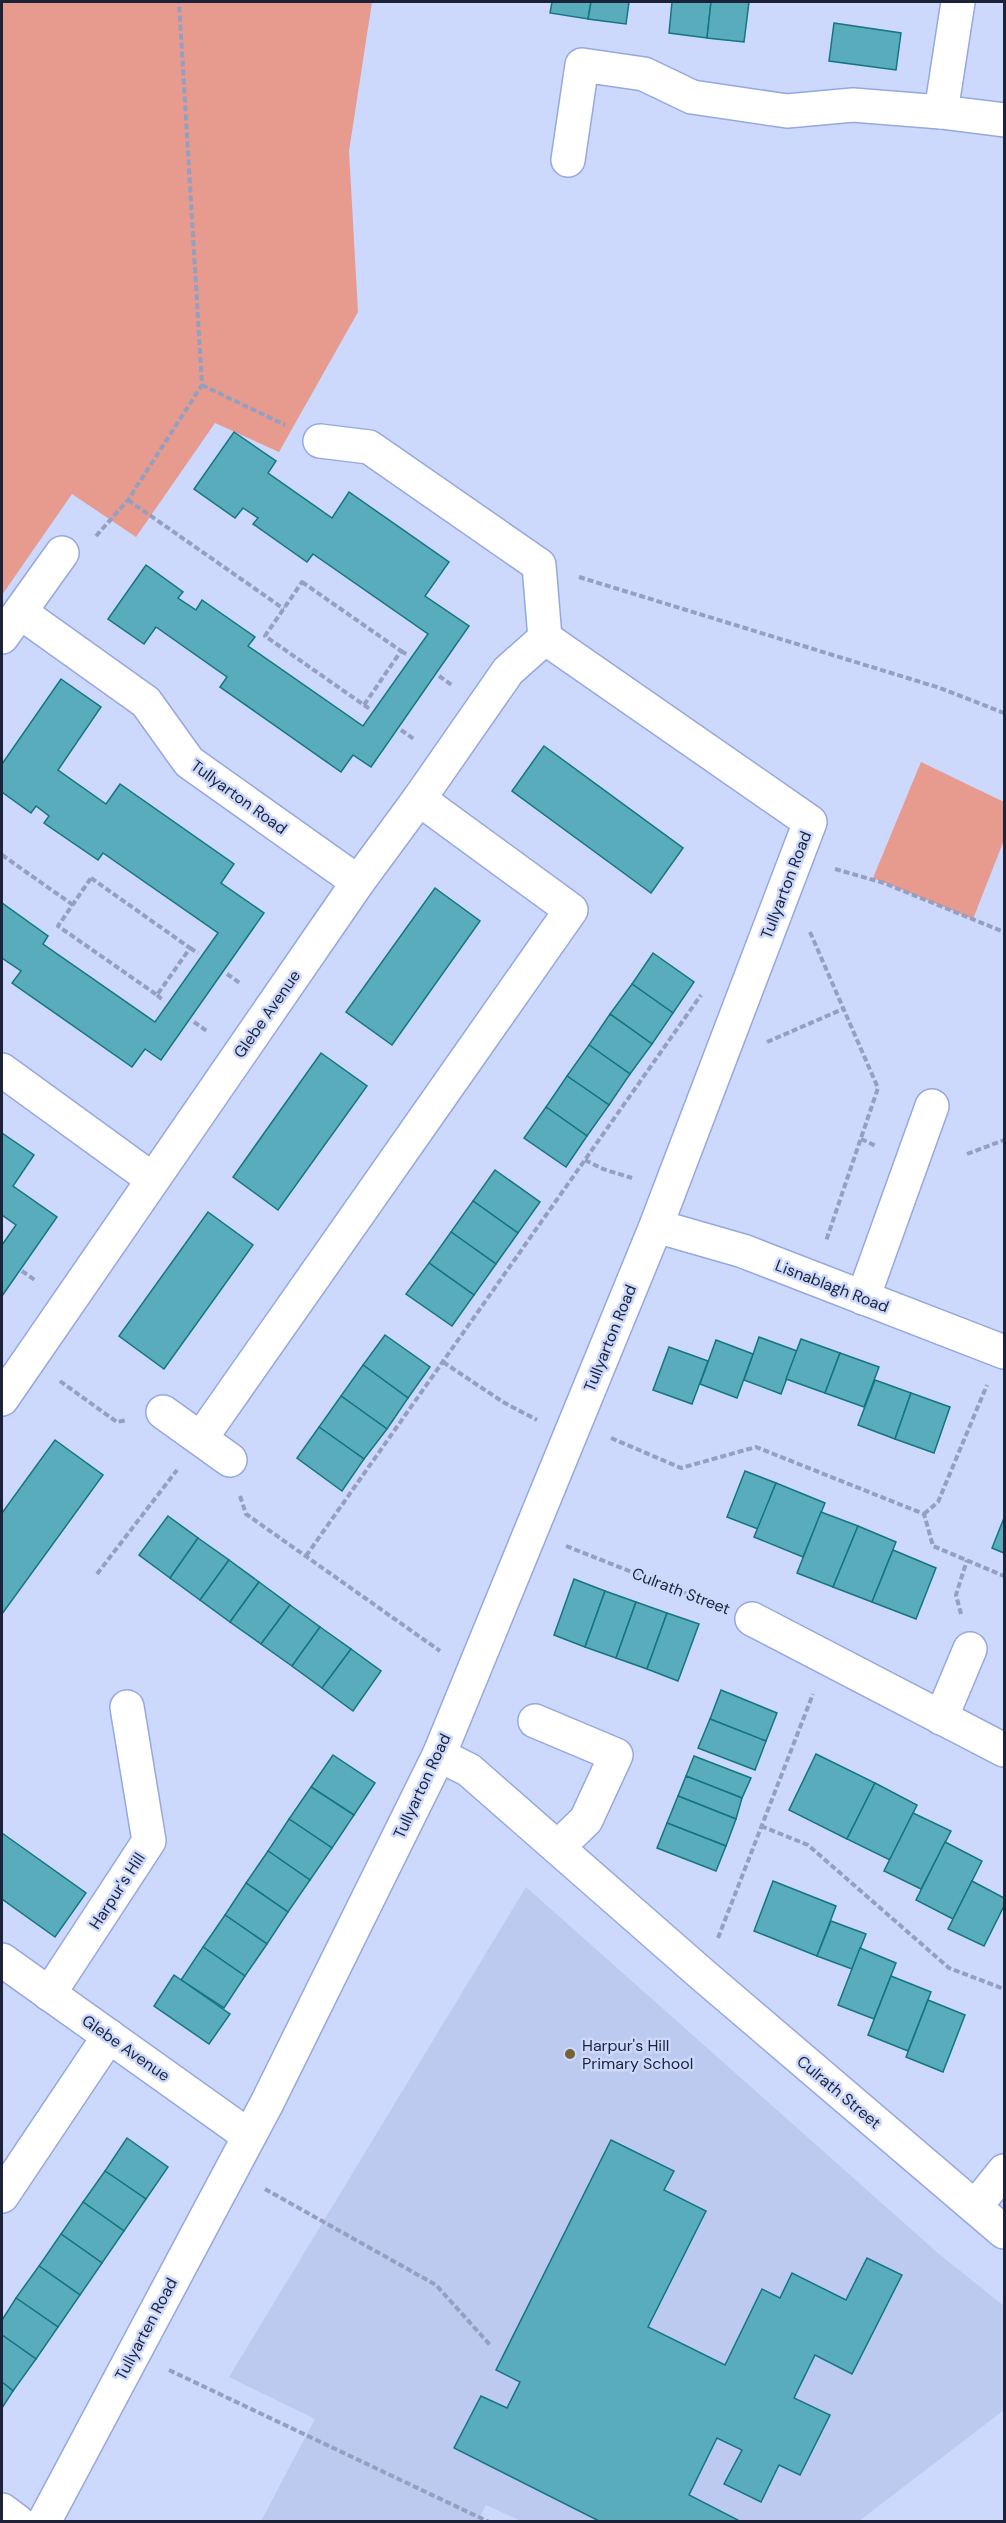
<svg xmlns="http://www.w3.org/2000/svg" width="1006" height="2523" viewBox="0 0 1006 2523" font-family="'DM Sans',sans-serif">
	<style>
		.built { fill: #bccaf0 }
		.green { fill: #e79a8e }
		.building { fill: #58acbb; stroke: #157583; stroke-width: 1.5 }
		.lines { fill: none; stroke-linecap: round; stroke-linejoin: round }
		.minor-casing { stroke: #95a8e0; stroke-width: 36 }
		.path { stroke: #959fbf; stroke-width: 4; stroke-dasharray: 6 3; stroke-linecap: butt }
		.minor { stroke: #fff; stroke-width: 33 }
		.poi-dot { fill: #766332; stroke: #ccd8fc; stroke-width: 2 }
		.labels { text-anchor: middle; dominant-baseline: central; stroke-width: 5; stroke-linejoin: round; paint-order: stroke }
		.street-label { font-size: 16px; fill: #1c2339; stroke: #ccd8fc }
		.poi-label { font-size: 16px; fill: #1c2339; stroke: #ccd8fc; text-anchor: start }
	</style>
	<rect width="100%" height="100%" fill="#ccd8fc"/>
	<path class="built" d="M526,1887L939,2254L1004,2306V2410L859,2521H521L486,2505L478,2521H261L315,2419L229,2377Z"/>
	<g class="green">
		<path d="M2,2H372L349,151L358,312L279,452L215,423L136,537L72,494L2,595Z"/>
		<path d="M921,762L1004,802V840L973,919L873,878Z"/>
	</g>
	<g class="building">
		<path d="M552,2H591L588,19L550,13Z"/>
		<path d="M591,2H629L626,24L588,19Z"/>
		<path d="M672,2H711L707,38L669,33Z"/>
		<path d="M711,2H749L744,42L707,38Z"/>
		<path d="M834,23L901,33L896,70L829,61Z"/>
		<path d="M234,432L276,461L268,473L332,518L349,492L449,562L425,596L469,626L371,767L353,755L341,772L220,687L227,677L156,627L144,644L108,619L146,565L183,592L178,598L196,610L202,600L255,637L248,646L363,726L428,634L313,554L307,562L253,524L258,518L243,508L235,518L194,489Z"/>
		<path d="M61,679L101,707L58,770L106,804L120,784L234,864L221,883L264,913L161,1060L145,1049L132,1067L12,983L21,971L2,958V903L48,936L43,944L155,1022L218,933L103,853L98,860L44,823L49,816L36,806L31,813L2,792V764Z"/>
		<path d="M544,746L683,848L651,893L512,791Z"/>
		<path d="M435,888L480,921L392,1045L346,1012Z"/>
		<path d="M653,953L694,982L673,1013L632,984Z"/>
		<path d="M632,984L673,1013L652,1044L610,1014Z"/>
		<path d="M610,1014L652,1044L630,1074L589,1045Z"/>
		<path d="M589,1045L630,1074L609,1105L567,1076Z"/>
		<path d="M321,1053L367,1086L278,1210L233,1177Z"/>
		<path d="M567,1076L609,1105L587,1136L546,1107Z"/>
		<path d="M546,1107L587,1136L566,1167L524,1138Z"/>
		<path d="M2,1133L34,1155L13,1186L57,1217L2,1296V1245L16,1225L2,1215Z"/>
		<path d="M495,1170L540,1202L518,1233L473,1201Z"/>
		<path d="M473,1201L518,1233L496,1264L451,1232Z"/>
		<path d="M208,1212L253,1245L164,1369L119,1336Z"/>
		<path d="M451,1232L496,1264L474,1295L429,1263Z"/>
		<path d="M429,1263L474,1295L452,1326L406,1294Z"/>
		<path d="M385,1335L430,1367L408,1398L363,1365Z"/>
		<path d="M759,1337L797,1351L781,1394L744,1380Z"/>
		<path d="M801,1339L840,1353L825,1393L786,1379Z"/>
		<path d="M716,1340L753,1354L737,1398L700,1384Z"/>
		<path d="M669,1347L708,1361L692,1404L653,1390Z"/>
		<path d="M840,1353L879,1367L864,1407L825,1393Z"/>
		<path d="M363,1365L408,1398L387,1429L341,1396Z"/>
		<path d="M875,1380L911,1393L895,1439L858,1425Z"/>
		<path d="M911,1393L950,1407L934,1453L895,1439Z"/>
		<path d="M341,1396L387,1429L364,1459L319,1427Z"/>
		<path d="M319,1427L364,1459L342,1491L297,1458Z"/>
		<path d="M55,1440L103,1475L2,1614V1513Z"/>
		<path d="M745,1471L776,1483L758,1529L727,1517Z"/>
		<path d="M776,1483L825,1503L803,1557L754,1537Z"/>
		<path d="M821,1512L858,1526L833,1587L797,1573Z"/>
		<path d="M168,1516L198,1538L170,1578L139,1555Z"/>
		<path d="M1004,1518V1553L992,1548Z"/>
		<path d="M858,1526L896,1542L872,1602L833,1587Z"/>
		<path d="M198,1538L229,1560L200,1600L170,1578Z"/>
		<path d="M893,1550L936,1568L916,1619L872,1602Z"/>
		<path d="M229,1560L259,1582L230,1622L200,1600Z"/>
		<path d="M574,1579L605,1591L585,1647L554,1635Z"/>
		<path d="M259,1582L290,1605L261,1644L230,1622Z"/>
		<path d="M605,1591L636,1602L616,1658L585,1647Z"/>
		<path d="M636,1602L667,1613L647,1669L616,1658Z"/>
		<path d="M290,1605L320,1627L292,1666L261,1644Z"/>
		<path d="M667,1613L699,1624L678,1681L647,1669Z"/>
		<path d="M320,1627L351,1649L322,1688L292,1666Z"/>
		<path d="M351,1649L381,1671L353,1711L322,1688Z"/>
		<path d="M721,1690L777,1713L766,1741L710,1719Z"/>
		<path d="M710,1719L766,1741L755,1770L698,1748Z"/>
		<path d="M816,1754L875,1783L847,1839L789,1810Z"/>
		<path d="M333,1755L375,1783L354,1815L311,1787Z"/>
		<path d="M694,1756L751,1778L742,1798L686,1776Z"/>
		<path d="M686,1776L742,1798L736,1819L678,1796Z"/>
		<path d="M875,1783L917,1805L890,1860L847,1839Z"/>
		<path d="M311,1787L354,1815L332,1848L289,1819Z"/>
		<path d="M678,1796L736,1819L726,1846L667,1823Z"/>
		<path d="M913,1813L951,1831L921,1889L884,1871Z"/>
		<path d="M289,1819L332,1848L310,1880L268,1851Z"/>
		<path d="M667,1823L726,1846L716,1871L657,1848Z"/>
		<path d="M2,1833L86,1893L55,1937L2,1899Z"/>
		<path d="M945,1842L982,1861L953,1919L916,1900Z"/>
		<path d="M268,1851L310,1880L288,1912L246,1883Z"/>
		<path d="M773,1881L836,1906L817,1956L754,1931Z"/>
		<path d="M972,1881L1004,1898V1906L984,1946L948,1929Z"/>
		<path d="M246,1883L288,1912L267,1944L225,1915Z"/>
		<path d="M225,1915L267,1944L245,1976L203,1947Z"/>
		<path d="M831,1921L866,1934L852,1969L817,1956Z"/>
		<path d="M203,1947L245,1976L224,2008L181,1980Z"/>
		<path d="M860,1948L896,1963L874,2019L838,2005Z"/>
		<path d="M174,1975L230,2014L209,2044L154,2006Z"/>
		<path d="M891,1976L931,1992L908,2051L868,2035Z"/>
		<path d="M928,2000L965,2015L943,2072L906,2057Z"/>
		<path d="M127,2138L168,2167L146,2199L105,2171Z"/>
		<path d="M611,2140L674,2171L664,2190L706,2211L648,2327L725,2365L762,2289L780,2298L792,2273L846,2300L867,2258L902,2275L852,2374L815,2355L794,2398L830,2415L800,2475L779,2465L761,2502L724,2484L742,2450L717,2438L689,2495L738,2520L737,2522H601L454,2448L481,2396L507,2408L520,2382L496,2370Z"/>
		<path d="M105,2171L146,2199L124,2231L83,2202Z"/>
		<path d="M83,2202L124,2231L102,2263L61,2234Z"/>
		<path d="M61,2234L102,2263L80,2295L39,2266Z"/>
		<path d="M39,2266L80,2295L58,2327L16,2298Z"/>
		<path d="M16,2298L58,2327L36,2359L2,2335V2320Z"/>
		<path d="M2,2335L36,2359L13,2391L2,2382Z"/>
		<path d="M2,2382L13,2391L2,2408Z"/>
	</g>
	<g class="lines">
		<defs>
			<g id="minor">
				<path d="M941,112L958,2"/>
				<path d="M568,160L582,65L644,74L692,97L787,111L853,105L941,112L1004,120"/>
				<path d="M320,441L369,447L539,565L545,638"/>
				<path d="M20,612L146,702L189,762L358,882"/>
				<path d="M2,637L62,553"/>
				<path d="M2,1070L152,1179"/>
				<path d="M656,1226L743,1251L1004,1352"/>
				<path d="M863,1298L932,1106"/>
				<path d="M2,1399L358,882L419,799L508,671L545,638"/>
				<path d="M163,1412L230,1460"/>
				<path d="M201,1438L571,910L419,799"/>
				<path d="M752,1619L1004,1750"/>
				<path d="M941,1718L970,1649"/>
				<path d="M535,1721L616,1755L586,1820L558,1847"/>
				<path d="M439,1755L469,1770L704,1976L1004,2232"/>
				<path d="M2,1960L249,2136"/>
				<path d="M49,1994L149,1841L127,1707"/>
				<path d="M2,2196L109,2036"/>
				<path d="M975,2207L1004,2171"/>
				<path d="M2,2510L18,2522"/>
				<path d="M44,2522L267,2103L439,1755L656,1226L810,822L545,638"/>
			</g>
		</defs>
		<use href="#minor" class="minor-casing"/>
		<g class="path">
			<path d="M202,385L285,425"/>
			<path d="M128,500L284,609"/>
			<path d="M96,536L128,500L202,385L179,2"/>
			<path d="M579,577L940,688L1004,713"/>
			<path d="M302,582L401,651L364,705L265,636Z"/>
			<path d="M401,651L408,655"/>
			<path d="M439,676L453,686"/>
			<path d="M364,705L370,709"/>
			<path d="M401,730L415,740"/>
			<path d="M2,855L73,905"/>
			<path d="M835,869L884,883L1004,932"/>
			<path d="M91,878L190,948L157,995L58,926Z"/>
			<path d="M810,932L878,1088L826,1241"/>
			<path d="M190,948L198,953"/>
			<path d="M227,974L241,984"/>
			<path d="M157,995L164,1001"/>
			<path d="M194,1022L208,1032"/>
			<path d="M767,1042L843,1009"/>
			<path d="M861,1139L876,1146"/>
			<path d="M967,1154L1004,1140"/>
			<path d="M585,1160L603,1169L632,1178"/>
			<path d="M22,1271L36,1281"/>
			<path d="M443,1362L503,1402L537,1420"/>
			<path d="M60,1381L117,1422L127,1420"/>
			<path d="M611,1438L681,1468L756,1447L924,1514L933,1546L1004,1576"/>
			<path d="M240,1496L246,1514L440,1651"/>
			<path d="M924,1514L938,1502L987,1385"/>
			<path d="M566,1546L718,1606"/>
			<path d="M306,1556L701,995"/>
			<path d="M97,1574L177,1470"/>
			<path d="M961,1614L956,1595L967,1560"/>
			<path d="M761,1826L808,1845L949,1968L1004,1989"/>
			<path d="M718,1938L813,1694"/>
			<path d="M265,2189L436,2285L491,2346"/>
			<path d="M169,2370L489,2522"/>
		</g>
		<use href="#minor" class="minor"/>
	</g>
	<circle class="poi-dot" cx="570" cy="2054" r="6"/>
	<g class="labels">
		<g class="street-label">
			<text transform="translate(239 797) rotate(36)">Tullyarton Road</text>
			<text transform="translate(786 885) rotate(-69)">Tullyarton Road</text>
			<text transform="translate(267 1014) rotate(-55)">Glebe Avenue</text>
			<text transform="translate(832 1286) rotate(21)">Lisnablagh Road</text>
			<text transform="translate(610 1338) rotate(-68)">Tullyarton Road</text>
			<text transform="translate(681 1591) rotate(21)">Culrath Street</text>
			<text transform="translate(422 1786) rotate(-65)">Tullyarton Road</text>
			<text transform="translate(117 1891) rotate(-57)">Harpur's Hill</text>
			<text transform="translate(126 2048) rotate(35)">Glebe Avenue</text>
			<text transform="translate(839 2092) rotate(40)">Culrath Street</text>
			<text transform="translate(146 2329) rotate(-62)">Tullyarten Road</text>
		</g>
		<g class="poi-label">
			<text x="582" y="2045">Harpur's Hill<tspan x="582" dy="18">Primary School</tspan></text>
		</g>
	</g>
	<rect width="1006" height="2523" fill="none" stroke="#1c2339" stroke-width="6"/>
</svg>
